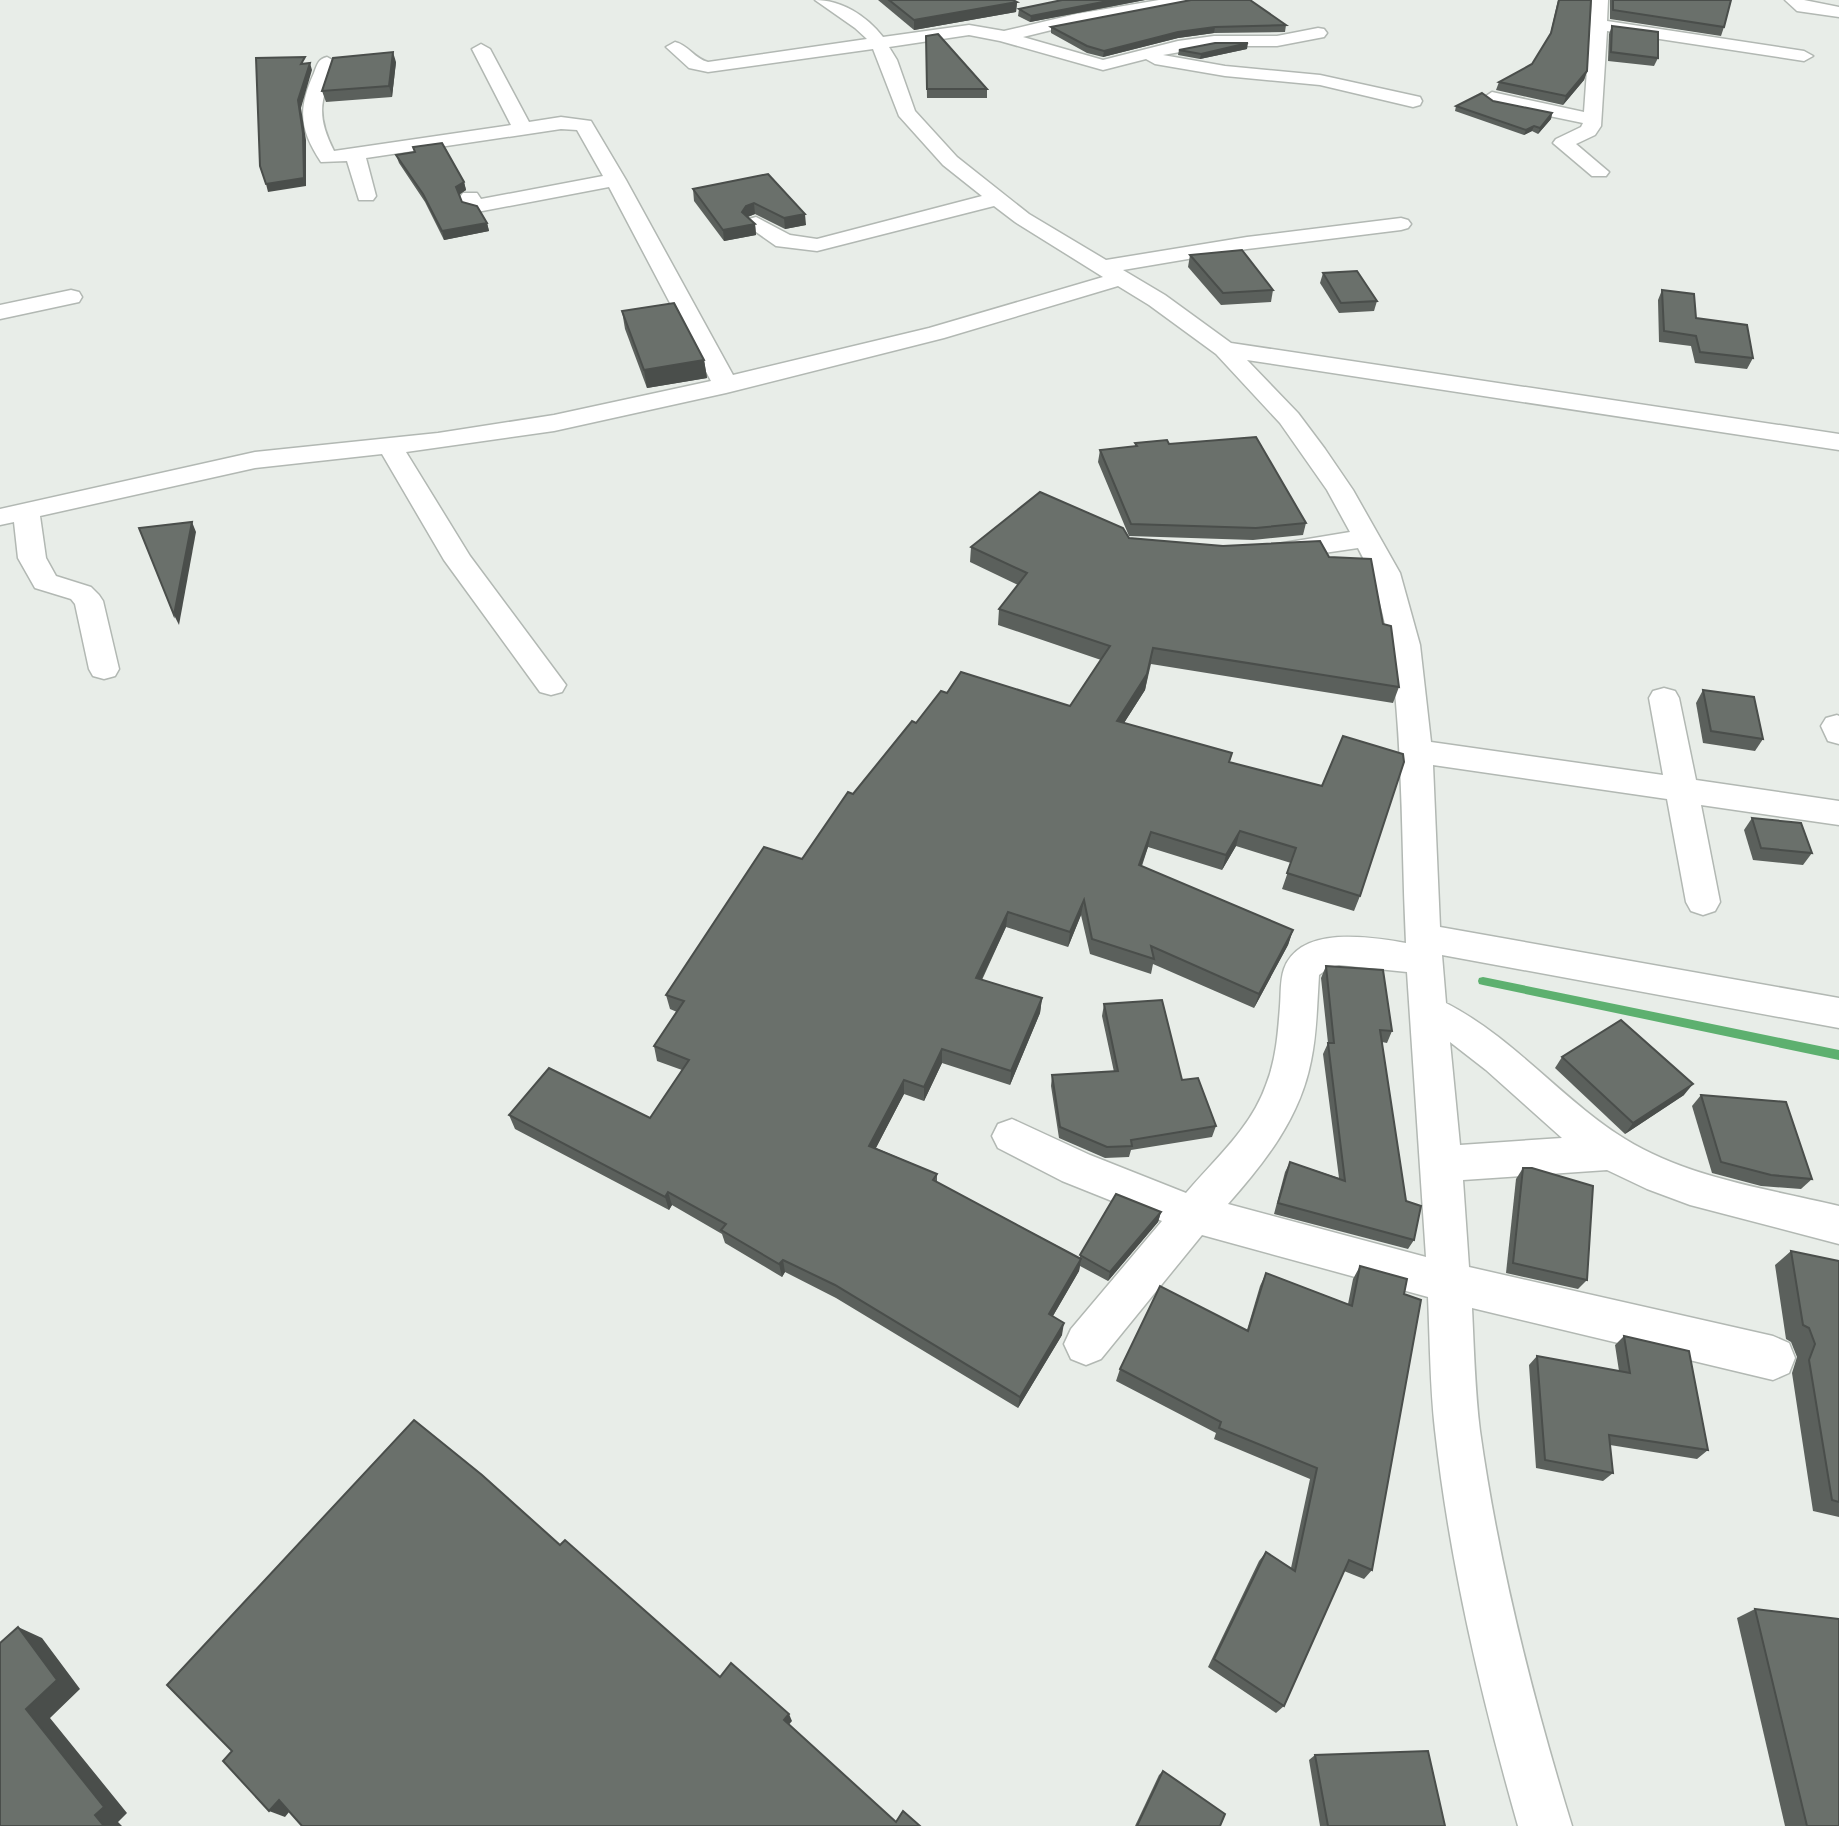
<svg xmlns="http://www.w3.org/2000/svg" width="1839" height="1826" viewBox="0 0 1839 1826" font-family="Helvetica,sans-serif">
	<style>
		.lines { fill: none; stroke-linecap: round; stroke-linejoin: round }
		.stream { fill: #5db06f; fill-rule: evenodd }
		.street-casing { stroke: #b2b8b3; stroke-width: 3 }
		.street { fill: #fff; fill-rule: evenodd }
		.wall { fill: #5b605c }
		.shaded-wall { fill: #4a4e4b }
		.building { fill: #6a706b; stroke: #4a4e4b; stroke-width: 2 }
	</style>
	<rect width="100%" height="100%" fill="#e8ede8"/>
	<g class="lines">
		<path class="stream" d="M1483,977L1839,1050V1060L1483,985L1479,984L1478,981L1479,978Z"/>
		<defs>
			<g id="street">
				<path d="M815,0C841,0 866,15 883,37L969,25L1004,31L1076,14L1159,0H1196L1188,5L1076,24L1023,37L1103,60L1178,41L1214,36H1277L1318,28L1324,29L1327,33L1324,37L1277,46H1214L1163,55L1225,66L1320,75L1420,97L1422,101L1420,105L1413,107L1320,85L1225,76L1155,64L1146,59L1103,70L1000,41L969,35L889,47L897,60L915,111L957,157L1029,214L1106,260L1247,237L1401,218L1408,220L1411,224L1408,228L1401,230L1247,249L1123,270L1165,295L1231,343L1839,434V450L1247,360L1298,413L1325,449L1353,490L1400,573L1420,645L1431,742L1663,775L1649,698L1653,691L1664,688L1675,691L1679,698L1696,780L1839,801V825L1701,805L1720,902L1715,911L1703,915L1691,911L1686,902L1667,799L1433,765L1440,927L1839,998V1028L1442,955L1446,1003C1514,1038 1561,1099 1625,1139C1688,1178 1768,1189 1839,1206V1244L1690,1205L1647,1189L1607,1170L1463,1180L1469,1267L1773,1336L1789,1343L1795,1358L1789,1373L1773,1380L1472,1308C1474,1349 1475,1391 1480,1431C1499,1566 1532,1696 1572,1826H1518C1481,1696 1450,1565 1435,1430C1430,1386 1430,1341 1428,1297L1202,1235L1101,1359L1086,1365L1071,1359L1064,1344L1071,1329L1162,1221L1062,1181L998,1148L992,1136L998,1124L1012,1119L1090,1155L1186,1193C1215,1159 1251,1128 1266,1085C1276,1060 1278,1033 1280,1006C1281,995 1280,980 1284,969C1300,925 1370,937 1406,943C1402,863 1403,783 1396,703C1391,649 1384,596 1358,548L1276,560L1266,558L1262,552L1266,546L1350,532L1327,490L1280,423L1216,354L1149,305L1118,286L944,338L726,393L554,431L406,452L470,556L566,685L562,692L551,695L540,692L444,560L382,454L255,468L40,516L46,558L56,576L91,587L99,595L103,601L119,669L115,676L104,679L93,676L89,669L75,604L71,599L35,588L18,558L14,522L0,525V509L255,452L438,433L554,415L711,381L609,187L477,212L466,209L460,197L463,193H477L481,199L603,176L577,130L561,129L366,158L376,196L373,200H359L347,161L321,162C299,129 298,108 314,73C317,65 318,59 327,57L336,62C321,100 315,113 334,151L511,125L472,49L481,44L490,49L529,122L561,117L591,121L626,180L733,375L929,328L1103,277L1015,222L994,206L817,251L776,246L749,227L746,223L749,219L756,217L790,235L817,239L982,196L943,165L899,116L873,49L708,72L689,68L666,47L675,42C688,45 695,59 708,62L867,39L855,28ZM1339,965L1407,972L1426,1257L1228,1204C1265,1162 1300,1118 1311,1061C1317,1033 1317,1004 1319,975L1330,967ZM1450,1042L1486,1070L1562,1138L1460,1145Z"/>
				<path d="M1592,0H1608L1607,21L1804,51L1813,56L1804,61L1607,31L1601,126L1595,135L1576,144L1609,172L1606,176H1592L1553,143L1556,139L1581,127L1583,123L1492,104L1483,98L1492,92L1584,112Z"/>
				<path d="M1785,0H1804L1839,7V17L1797,11Z"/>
				<path d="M71,290L79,292L82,297L79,302L0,319V305Z"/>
				<path d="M1837,715L1839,716V744L1828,741L1821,726L1826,718Z"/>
			</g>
		</defs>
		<use href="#street" class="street-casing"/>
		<use href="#street" class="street"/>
	</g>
	<g class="wall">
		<path d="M878,0H1013L1017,2L1016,12L914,30Z"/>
		<path d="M1062,0H1145L1030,22L1018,16L1019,9Z"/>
		<path d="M1558,0H1591L1587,71L1584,80L1563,105L1496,90L1499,82L1532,64L1550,35Z"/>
		<path d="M1610,0H1731L1724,27L1721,36L1610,19Z"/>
		<path d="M1189,1L1286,25L1285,32L1214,33L1178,38L1103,57L1087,53L1051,33V27Z"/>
		<path d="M1612,26L1658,58L1654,66L1608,61L1609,34Z"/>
		<path d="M926,36L987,89V98H927Z"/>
		<path d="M1247,49L1200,59L1178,55L1179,50Z"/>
		<path d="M396,62L392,97L326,102L322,91Z"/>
		<path d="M1456,106L1552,113L1551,119L1538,134L1532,131L1524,135L1455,111Z"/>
		<path d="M396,155L464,182L466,190L459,195L462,202L487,223L489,231L444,240L425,202L399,163Z"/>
		<path d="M768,174L806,225L785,229L755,214L748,217L755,224L756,235L724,241L694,201L693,189Z"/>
		<path d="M1190,255L1273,290L1271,302L1221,305L1188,267Z"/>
		<path d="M1323,273L1377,301L1374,311L1339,313L1320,283Z"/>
		<path d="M1662,290L1696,318L1753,358L1747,369L1695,363L1691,346L1659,342L1658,300Z"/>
		<path d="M622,311L704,360L707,378L647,388L625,329Z"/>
		<path d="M1135,443L1169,444L1306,523L1303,535L1253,540L1129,536L1098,462L1100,450L1135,447Z"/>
		<path d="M1129,538L1329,557L1383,624L1399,687L1393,703L1151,664L1145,690L1124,723L1229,762L1360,896L1354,911L1282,889L1291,863L1236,846L1222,870L1148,847L1142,866L1293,930L1288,945L1254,1008L1153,964L1151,974L1090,954L1081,915L1068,947L1006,927L982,980L1042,998L1040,1013L1010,1085L942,1063L924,1101L904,1094L876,1148L937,1174V1182L1080,1258V1255L1161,1212L1158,1222L1108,1281L1080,1266L1079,1271L1053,1316L1062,1335L1018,1408L836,1298L785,1272L782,1277L725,1243L722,1234L672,1205L669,1210L515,1129L509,1115L650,1118L682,1070L657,1061L654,1046L677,1012L670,1009L666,995L802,859L853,794L916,723L947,693L1070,706L1101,660L998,625L999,609L1018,585L970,562L971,547Z"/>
		<path d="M1703,690L1763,739L1755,751L1703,743L1696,703Z"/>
		<path d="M1752,818L1812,853L1803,865L1753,860L1744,830Z"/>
		<path d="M1326,966L1392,1031L1387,1043L1382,1042L1406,1201L1414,1240L1408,1249L1274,1214L1285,1172L1290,1162L1339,1178L1323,1054L1328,1043L1321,978Z"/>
		<path d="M1104,1004L1182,1080L1216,1126L1212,1137L1131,1150L1129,1157L1105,1158L1059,1138L1051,1086L1052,1075L1114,1072L1102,1016Z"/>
		<path d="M1562,1057L1684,1095L1625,1134L1555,1068Z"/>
		<path d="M1701,1095L1812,1179L1801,1189L1761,1186L1712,1173L1692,1106Z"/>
		<path d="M1523,1168L1587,1280L1578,1289L1506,1273L1516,1179Z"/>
		<path d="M1791,1251L1839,1261V1517L1813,1511L1792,1373L1797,1357L1791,1342L1786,1339L1775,1265Z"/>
		<path d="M1360,1266L1404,1294L1372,1570L1364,1579L1344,1571L1284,1706L1276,1713L1208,1667L1259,1561L1266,1552L1291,1568L1310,1479L1214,1439L1216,1433L1116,1381L1120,1369L1247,1330L1260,1286L1266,1273L1348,1304L1353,1279Z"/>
		<path d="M1624,1336L1708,1450L1697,1459L1610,1445L1613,1473L1603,1481L1536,1468L1529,1365L1537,1356L1619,1371L1615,1345Z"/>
		<path d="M1755,1609L1839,1826H1785L1737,1618Z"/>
		<path d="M1315,1755L1445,1826H1320L1309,1760Z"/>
		<path d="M1163,1771L1220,1826H1135L1159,1775Z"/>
	</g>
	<g class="shaded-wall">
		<path d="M1113,0H1145L1030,22L1031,16Z"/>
		<path d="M1017,2L1016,12L914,30V20Z"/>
		<path d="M1215,27L1214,33L1178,38L1103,57L1104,51L1178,32Z"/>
		<path d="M1248,43L1247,49L1200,59L1201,54Z"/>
		<path d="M393,52L396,62L392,97L389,86Z"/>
		<path d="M310,63L312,70L301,108L306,140V186L268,192L266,184L298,100Z"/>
		<path d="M1587,71L1584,80L1563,105L1566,96Z"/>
		<path d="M1552,113L1551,119L1538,134L1540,128Z"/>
		<path d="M1534,126L1532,131L1524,135L1526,130Z"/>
		<path d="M464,182L466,190L458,195L456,187Z"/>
		<path d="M754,203L755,214L747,217L742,212L746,206Z"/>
		<path d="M805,214L806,225L785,229L784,218Z"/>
		<path d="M487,223L489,231L444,240L442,231Z"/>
		<path d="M755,224L756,235L724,241L723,230Z"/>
		<path d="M704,360L707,378L647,388L644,370Z"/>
		<path d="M192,522L196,532L179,625L174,615Z"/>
		<path d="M1153,648L1145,690L1115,737L1117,721Z"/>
		<path d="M1240,831L1236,846L1222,870L1226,855Z"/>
		<path d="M1151,832L1148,847L1136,880L1139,865Z"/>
		<path d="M1084,900L1081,915L1068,947L1070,932Z"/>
		<path d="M1008,912L1006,927L975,993L976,978Z"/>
		<path d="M1293,930L1288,945L1254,1008L1259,994Z"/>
		<path d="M1042,998L1040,1013L1010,1085L1011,1071Z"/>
		<path d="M942,1049V1063L924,1101V1087Z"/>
		<path d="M904,1080V1094L870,1159L869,1146Z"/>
		<path d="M1693,1084L1684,1095L1625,1134L1633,1123Z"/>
		<path d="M668,1192L672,1205L669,1210L665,1197Z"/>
		<path d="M1161,1212L1158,1222L1108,1281L1110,1272Z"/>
		<path d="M1081,1259L1079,1271L1047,1326L1049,1314Z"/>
		<path d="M783,1260L785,1272L782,1277L779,1264Z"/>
		<path d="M1064,1323L1062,1335L1018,1408L1020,1397Z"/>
		<path d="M18,1627L42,1638L80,1689L50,1718L127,1813L118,1822L122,1826H104L95,1815L26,1709Z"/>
		<path d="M789,1714L792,1721L787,1727L784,1720Z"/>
		<path d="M279,1800L294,1806L285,1817L269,1811Z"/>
	</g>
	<g class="building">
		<path d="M889,0H1013L1017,2L914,20Z"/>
		<path d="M1062,0H1113L1031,16L1019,9Z"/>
		<path d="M1191,0H1250L1286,25L1215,27L1178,32L1104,51L1087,46L1051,27Z"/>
		<path d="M1559,0H1591L1587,71L1566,96L1499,82L1532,64L1551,33Z"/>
		<path d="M1613,0H1731L1724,27L1613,10Z"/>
		<path d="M1612,26L1658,32V58L1611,52Z"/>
		<path d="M938,34L987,89H927L926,36Z"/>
		<path d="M1215,43H1248L1201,54L1179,50Z"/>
		<path d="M393,52L389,86L322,91L333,58Z"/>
		<path d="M305,57L301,64L310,63L298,100L303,133L304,178L266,184L260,166L256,58Z"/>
		<path d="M1482,93L1493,101L1552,113L1540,128L1534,126L1526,130L1456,106Z"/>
		<path d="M442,143L464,182L456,187L462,202L477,206L487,223L442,231L423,194L396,155L415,152L413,147Z"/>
		<path d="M768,174L805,214L784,218L754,203L746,206L742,212L755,224L723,230L693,189Z"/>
		<path d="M1242,250L1273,290L1223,293L1190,255Z"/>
		<path d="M1357,271L1377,301L1341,303L1323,273Z"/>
		<path d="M1662,290L1694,294L1696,318L1747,325L1753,358L1700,352L1696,336L1664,331Z"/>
		<path d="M674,303L704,360L644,370L622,311Z"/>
		<path d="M1256,437L1306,523L1256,528L1131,524L1100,450L1137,446L1135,443L1167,440L1169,444Z"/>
		<path d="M1040,492L1123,528L1129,538L1223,546L1320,541L1329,557L1371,559L1383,624L1391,626L1399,687L1153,648L1147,674L1117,721L1232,753L1229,762L1322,786L1343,736L1403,754L1404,762L1360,896L1287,873L1296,848L1240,831L1226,855L1151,832L1139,865L1293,930L1259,994L1151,946L1154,959L1092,939L1084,900L1070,932L1008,912L976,978L1042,998L1011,1071L942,1049L924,1087L904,1080L869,1146L937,1174L933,1180L1081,1259L1049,1314L1064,1323L1020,1397L835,1285L783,1260L779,1264L721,1230L726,1224L668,1192L665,1197L509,1115L549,1068L650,1118L689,1060L654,1046L684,1001L666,995L764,847L802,859L848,792L853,794L912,721L916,723L941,691L947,693L961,672L1070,706L1110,646L999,609L1027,573L971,547Z"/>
		<path d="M192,522L174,615L139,528Z"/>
		<path d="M1703,690L1754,697L1763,739L1711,731Z"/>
		<path d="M1752,818L1801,823L1812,853L1761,848Z"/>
		<path d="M1326,966L1383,970L1392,1031L1380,1030L1406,1201L1421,1206L1414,1240L1278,1203L1290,1162L1345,1181L1328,1043H1334Z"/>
		<path d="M1162,1000L1182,1080L1198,1078L1216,1126L1131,1140L1132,1146L1107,1147L1060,1127L1052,1075L1118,1071L1104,1004Z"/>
		<path d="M1621,1020L1693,1084L1633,1123L1562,1057Z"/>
		<path d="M1701,1095L1786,1102L1812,1179L1771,1175L1721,1162Z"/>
		<path d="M1523,1168H1532L1593,1186L1587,1280L1513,1263Z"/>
		<path d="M1116,1194L1161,1212L1110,1272L1080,1255Z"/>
		<path d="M1791,1251L1839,1261V1502L1832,1500L1809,1360L1815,1344L1809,1328L1803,1325Z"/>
		<path d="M1360,1266L1407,1279L1404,1294L1421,1300L1372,1570L1349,1560L1284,1706L1214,1659L1266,1552L1295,1571L1317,1468L1219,1428L1221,1422L1120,1369L1160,1286L1248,1331L1266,1273L1352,1306Z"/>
		<path d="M1624,1336L1689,1351L1708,1450L1609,1435L1613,1473L1545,1460L1537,1356L1630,1373Z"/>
		<path d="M414,1420L482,1475L560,1545L565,1540L720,1677L731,1663L789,1714L784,1720L896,1822L903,1811L920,1826H302L279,1800L269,1811L223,1761L232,1751L167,1685Z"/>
		<path d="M1755,1609L1839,1619V1826H1807Z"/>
		<path d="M18,1627L57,1680L26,1709L104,1807L95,1815L104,1826H0V1643Z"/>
		<path d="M1428,1751L1445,1826H1328L1315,1755Z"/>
		<path d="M1163,1771L1225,1814L1220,1826H1137Z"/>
	</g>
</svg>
